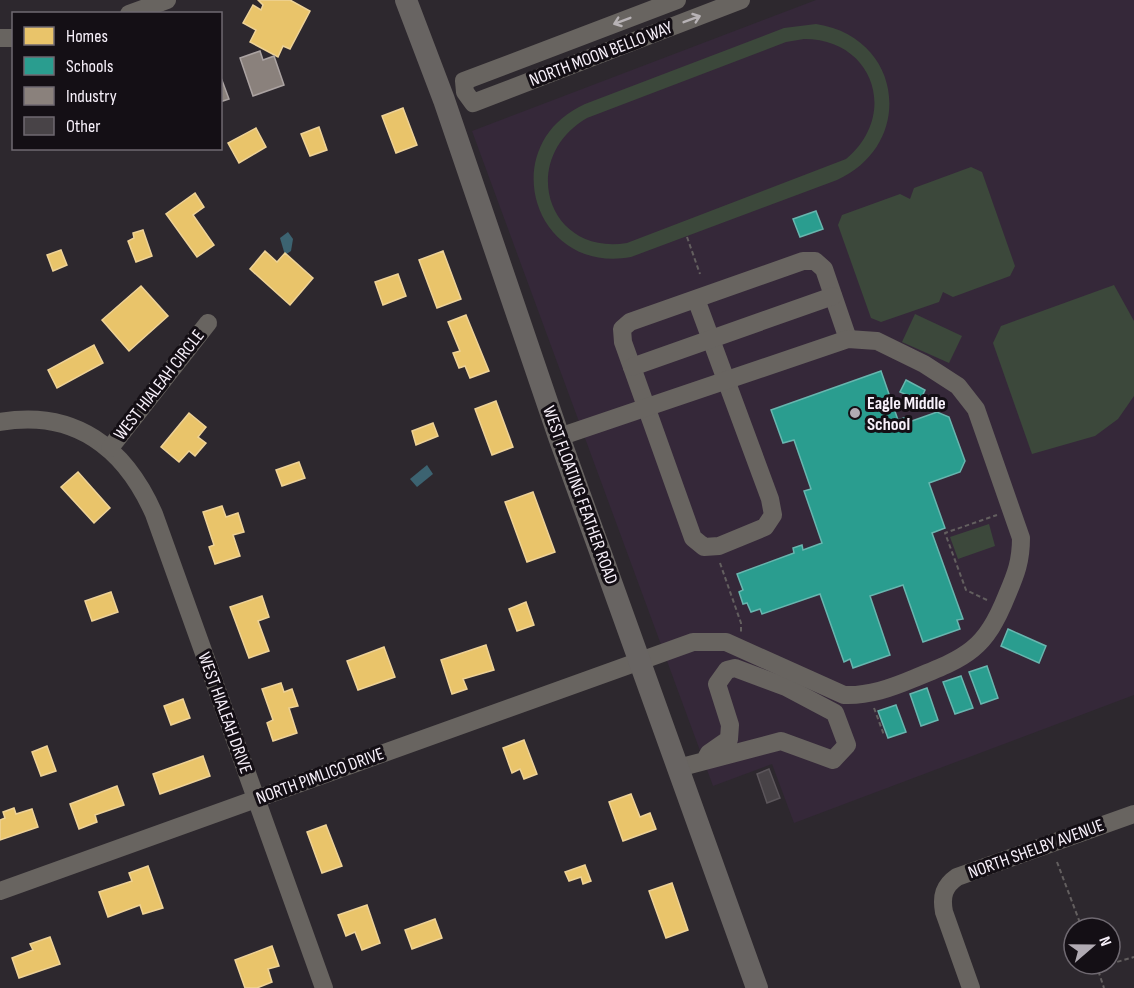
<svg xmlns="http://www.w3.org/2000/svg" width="1134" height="988" viewBox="0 0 1134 988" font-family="'Sofia Sans Condensed',sans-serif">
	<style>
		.built { fill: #352839 }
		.green { fill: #3c483b; fill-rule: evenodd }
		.water { fill: #3c6371 }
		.homes { fill: #e9c46a; stroke: #eed296; stroke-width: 1.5 }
		.schools { fill: #2a9d8f; stroke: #68b6af; stroke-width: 1.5 }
		.industry { fill: #8a817c; stroke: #aba3a2; stroke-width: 1.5 }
		.building { fill: #484347; stroke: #5c565b; stroke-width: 1.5 }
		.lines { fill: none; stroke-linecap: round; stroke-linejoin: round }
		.path { stroke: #635f5f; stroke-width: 2; stroke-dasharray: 4.5 3; stroke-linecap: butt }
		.minor { stroke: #686460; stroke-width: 18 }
		.major { stroke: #686462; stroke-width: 22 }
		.oneway { stroke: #b7b2b5 }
		.poi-dot { fill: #b1abb3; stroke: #140f15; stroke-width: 2 }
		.labels { text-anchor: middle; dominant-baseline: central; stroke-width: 6; stroke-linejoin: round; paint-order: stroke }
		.street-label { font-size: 18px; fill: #f8f1fb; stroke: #140f15 }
		.poi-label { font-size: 18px; font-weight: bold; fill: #f8f1fb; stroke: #140f15; text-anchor: start }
	</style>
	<rect width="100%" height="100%" fill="#2d282e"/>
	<path class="built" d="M816,0H1134V695L794,823L772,764L713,786L472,131Z"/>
	<g class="green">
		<path d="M816,24C903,37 916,144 837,180L631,257C533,275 494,145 585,104L784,28ZM804,39C874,39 899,115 846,159L627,243C546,256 518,158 587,118L786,42Z"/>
		<path d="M971,167L982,172L1015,266L1010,276L953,297L943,292L939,302L881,322L871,318L838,225L842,215L900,194L910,199L914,188Z"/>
		<path d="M1114,285L1134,321V396L1118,419L1095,436L1032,454L993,343L1001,326Z"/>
		<path d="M915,314L962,336L949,363L902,342Z"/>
		<path d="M989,524L995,546L958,559L950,537Z"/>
	</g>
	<g class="water">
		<path d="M288,232L293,239L291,251L285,255L280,238Z"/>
		<path d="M427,465L433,474L417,487L410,479Z"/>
	</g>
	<g class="homes">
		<path d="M258,0H290L310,11L290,49L283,46L278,57L250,42L256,30L243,23L253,5L261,10L263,5Z"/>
		<path d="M403,108L417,145L396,153L382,116Z"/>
		<path d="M319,127L327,150L310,156L301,134Z"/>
		<path d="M256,128L266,147L239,163L228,143Z"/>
		<path d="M195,193L204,207L193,215L214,245L197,257L166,214Z"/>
		<path d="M143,230L152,256L136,262L128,241L134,238L133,233Z"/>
		<path d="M61,250L67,265L53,271L47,255Z"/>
		<path d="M265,251L277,262L285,253L313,278L290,305L250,269Z"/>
		<path d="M443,251L461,299L437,308L419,260Z"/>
		<path d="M398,274L406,296L383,305L375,282Z"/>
		<path d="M141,286L168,316L129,351L102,320Z"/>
		<path d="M466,315L489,371L470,378L465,366L459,368L453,353L460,351L448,322Z"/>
		<path d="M94,345L103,363L57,388L48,370Z"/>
		<path d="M496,401L513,447L492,455L475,409Z"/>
		<path d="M189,413L206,427L198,437L206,443L195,456L189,451L179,462L161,447Z"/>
		<path d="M433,423L438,436L416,445L412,431Z"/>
		<path d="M299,462L305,478L282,486L276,470Z"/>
		<path d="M78,472L110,508L94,523L61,487Z"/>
		<path d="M533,492L555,552L527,562L505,502Z"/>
		<path d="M222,506L226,517L238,513L244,532L233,535L240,556L215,564L209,547L214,545L203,512Z"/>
		<path d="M111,592L118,612L92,621L85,601Z"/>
		<path d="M262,596L269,617L258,621L269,651L249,658L230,607Z"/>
		<path d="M526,602L534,625L517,631L509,609Z"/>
		<path d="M486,645L494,670L463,679L467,689L452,694L441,660Z"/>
		<path d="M384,647L395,677L358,690L347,661Z"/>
		<path d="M281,683L284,692L292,689L298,706L289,708L297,733L273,741L267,723L273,720L262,689Z"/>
		<path d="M183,699L190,718L171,725L164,706Z"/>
		<path d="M524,740L537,774L524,779L520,769L512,773L503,748Z"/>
		<path d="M47,746L56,771L41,776L32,752Z"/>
		<path d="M203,756L210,776L160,794L153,774Z"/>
		<path d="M117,786L124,805L95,815L97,822L79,829L70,804Z"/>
		<path d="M631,794L640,817L650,813L656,829L623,841L609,802Z"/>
		<path d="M14,808L16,814L32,809L38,827L0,840V820L5,818L3,812Z"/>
		<path d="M326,825L342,866L322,873L307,832Z"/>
		<path d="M585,865L591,881L583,884L581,877L569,881L565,872Z"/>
		<path d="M148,866L163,908L143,914L140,905L108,917L99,892L132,881L129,873Z"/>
		<path d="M672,883L688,930L666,938L649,891Z"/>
		<path d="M367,905L380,943L362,950L355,932L346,936L338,915Z"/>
		<path d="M435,919L442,938L412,949L405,930Z"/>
		<path d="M50,937L60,964L19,978L12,958L33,950L30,944Z"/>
		<path d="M272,946L279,966L268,969L272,982L257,988H245L235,960Z"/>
	</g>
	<g class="schools">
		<path d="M816,211L823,229L800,237L793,219Z"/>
		<path d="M881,371L898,420L907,417L909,422L937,412L949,417L965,461L960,472L929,483L945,528L932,533L963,619L957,620L960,629L923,642L903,585L870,596L890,655L853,668L850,659L844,662L820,594L762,614L760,609L751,612L747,603L743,604L739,592L743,590L737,574L794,553L793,548L802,545L803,550L822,543L804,491L811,489L794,440L783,443L771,410Z"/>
		<path d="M906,380L925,390L920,401L900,392Z"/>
		<path d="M1008,629L1046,646L1039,663L1001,646Z"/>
		<path d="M987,666L998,698L981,704L969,672Z"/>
		<path d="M961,676L973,708L955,714L943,682Z"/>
		<path d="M927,688L938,720L921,726L910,694Z"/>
		<path d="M896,705L906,732L888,738L878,711Z"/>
	</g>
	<g class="industry">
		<path d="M260,51L263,60L274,56L284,85L253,96L240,58Z"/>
		<path d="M220,75L229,99L220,102Z"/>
	</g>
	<path class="building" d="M769,769L780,798L767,803L757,774Z"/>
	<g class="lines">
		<g class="path">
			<path d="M687,237L700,274"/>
			<path d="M720,563L741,623V632"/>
			<path d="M987,600L966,590L945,533L997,515"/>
			<path d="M874,708L884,735"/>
			<path d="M1057,862L1082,928"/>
			<path d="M1096,964L1104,988"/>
			<path d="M1110,964L1134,957"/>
			<path d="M1097,968L1109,964"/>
		</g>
		<g class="minor">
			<path d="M677,0L464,81L465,92L473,103L741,0"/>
			<path d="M129,14L167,0"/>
			<path d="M0,38H14"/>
			<path d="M696,299L770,499L773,515L765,527L719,546L704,547L693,538L623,342L622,329L630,322L803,261H815L824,269L848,339"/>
			<path d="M632,367L833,296"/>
			<path d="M0,422C75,409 125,448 154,514L324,988"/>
			<path d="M110,448L208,323"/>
			<path d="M678,768L781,741L833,760L847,745L835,713L786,687L735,668L727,670L717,684L730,725L729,739L709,753L705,760"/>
			<path d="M0,891L693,642H726L844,695C869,696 891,688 915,678C967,657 985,650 1007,595C1016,574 1021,561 1021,538L976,409L958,386L924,364L877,341L848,339L559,437"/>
			<path d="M971,988L944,912C941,896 944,886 957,877L1134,814"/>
		</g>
		<path class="major" d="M406,0L444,100L559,437L757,988"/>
	</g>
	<defs><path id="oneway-shaft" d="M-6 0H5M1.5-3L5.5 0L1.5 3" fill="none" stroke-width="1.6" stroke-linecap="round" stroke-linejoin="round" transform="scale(1.5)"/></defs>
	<g class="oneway">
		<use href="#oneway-shaft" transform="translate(692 19) rotate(-21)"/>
		<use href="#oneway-shaft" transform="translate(622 21) rotate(159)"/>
	</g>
	<circle class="poi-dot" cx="855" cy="413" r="6"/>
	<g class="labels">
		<g class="street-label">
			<text transform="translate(601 54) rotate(-21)">NORTH MOON BELLO WAY</text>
			<text transform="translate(159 385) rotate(-52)">WEST HIALEAH CIRCLE</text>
			<text transform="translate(580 495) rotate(70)">WEST FLOATING FEATHER ROAD</text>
			<text transform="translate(225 713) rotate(70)">WEST HIALEAH DRIVE</text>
			<text transform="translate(320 776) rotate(-20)">NORTH PIMLICO DRIVE</text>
			<text transform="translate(1036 849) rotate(-20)">NORTH SHELBY AVENUE</text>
		</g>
		<g class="poi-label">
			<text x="867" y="403">Eagle Middle<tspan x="867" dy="21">School</tspan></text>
		</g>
	</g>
	<rect x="12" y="12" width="210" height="138" fill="#140f15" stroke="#6f6971" stroke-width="1.5"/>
	<rect x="24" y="27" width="30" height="18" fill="#e9c46a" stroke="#6f6971" stroke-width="1.5"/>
	<text x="66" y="42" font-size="18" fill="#f8f1fb">Homes</text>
	<rect x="24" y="57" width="30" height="18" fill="#2a9d8f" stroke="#6f6971" stroke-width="1.5"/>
	<text x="66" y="72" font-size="18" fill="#f8f1fb">Schools</text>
	<rect x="24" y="87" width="30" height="18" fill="#8a817c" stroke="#6f6971" stroke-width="1.5"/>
	<text x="66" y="102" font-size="18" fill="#f8f1fb">Industry</text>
	<rect x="24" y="117" width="30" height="18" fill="#484347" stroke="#6f6971" stroke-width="1.5"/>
	<text x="66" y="132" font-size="18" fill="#f8f1fb">Other</text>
	<g transform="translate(1092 946) rotate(70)"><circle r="28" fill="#140f15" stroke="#6f6971" stroke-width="1.5"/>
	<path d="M0-4.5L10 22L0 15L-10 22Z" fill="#b1abb3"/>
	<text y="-9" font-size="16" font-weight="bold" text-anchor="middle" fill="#f8f1fb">N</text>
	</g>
</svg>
